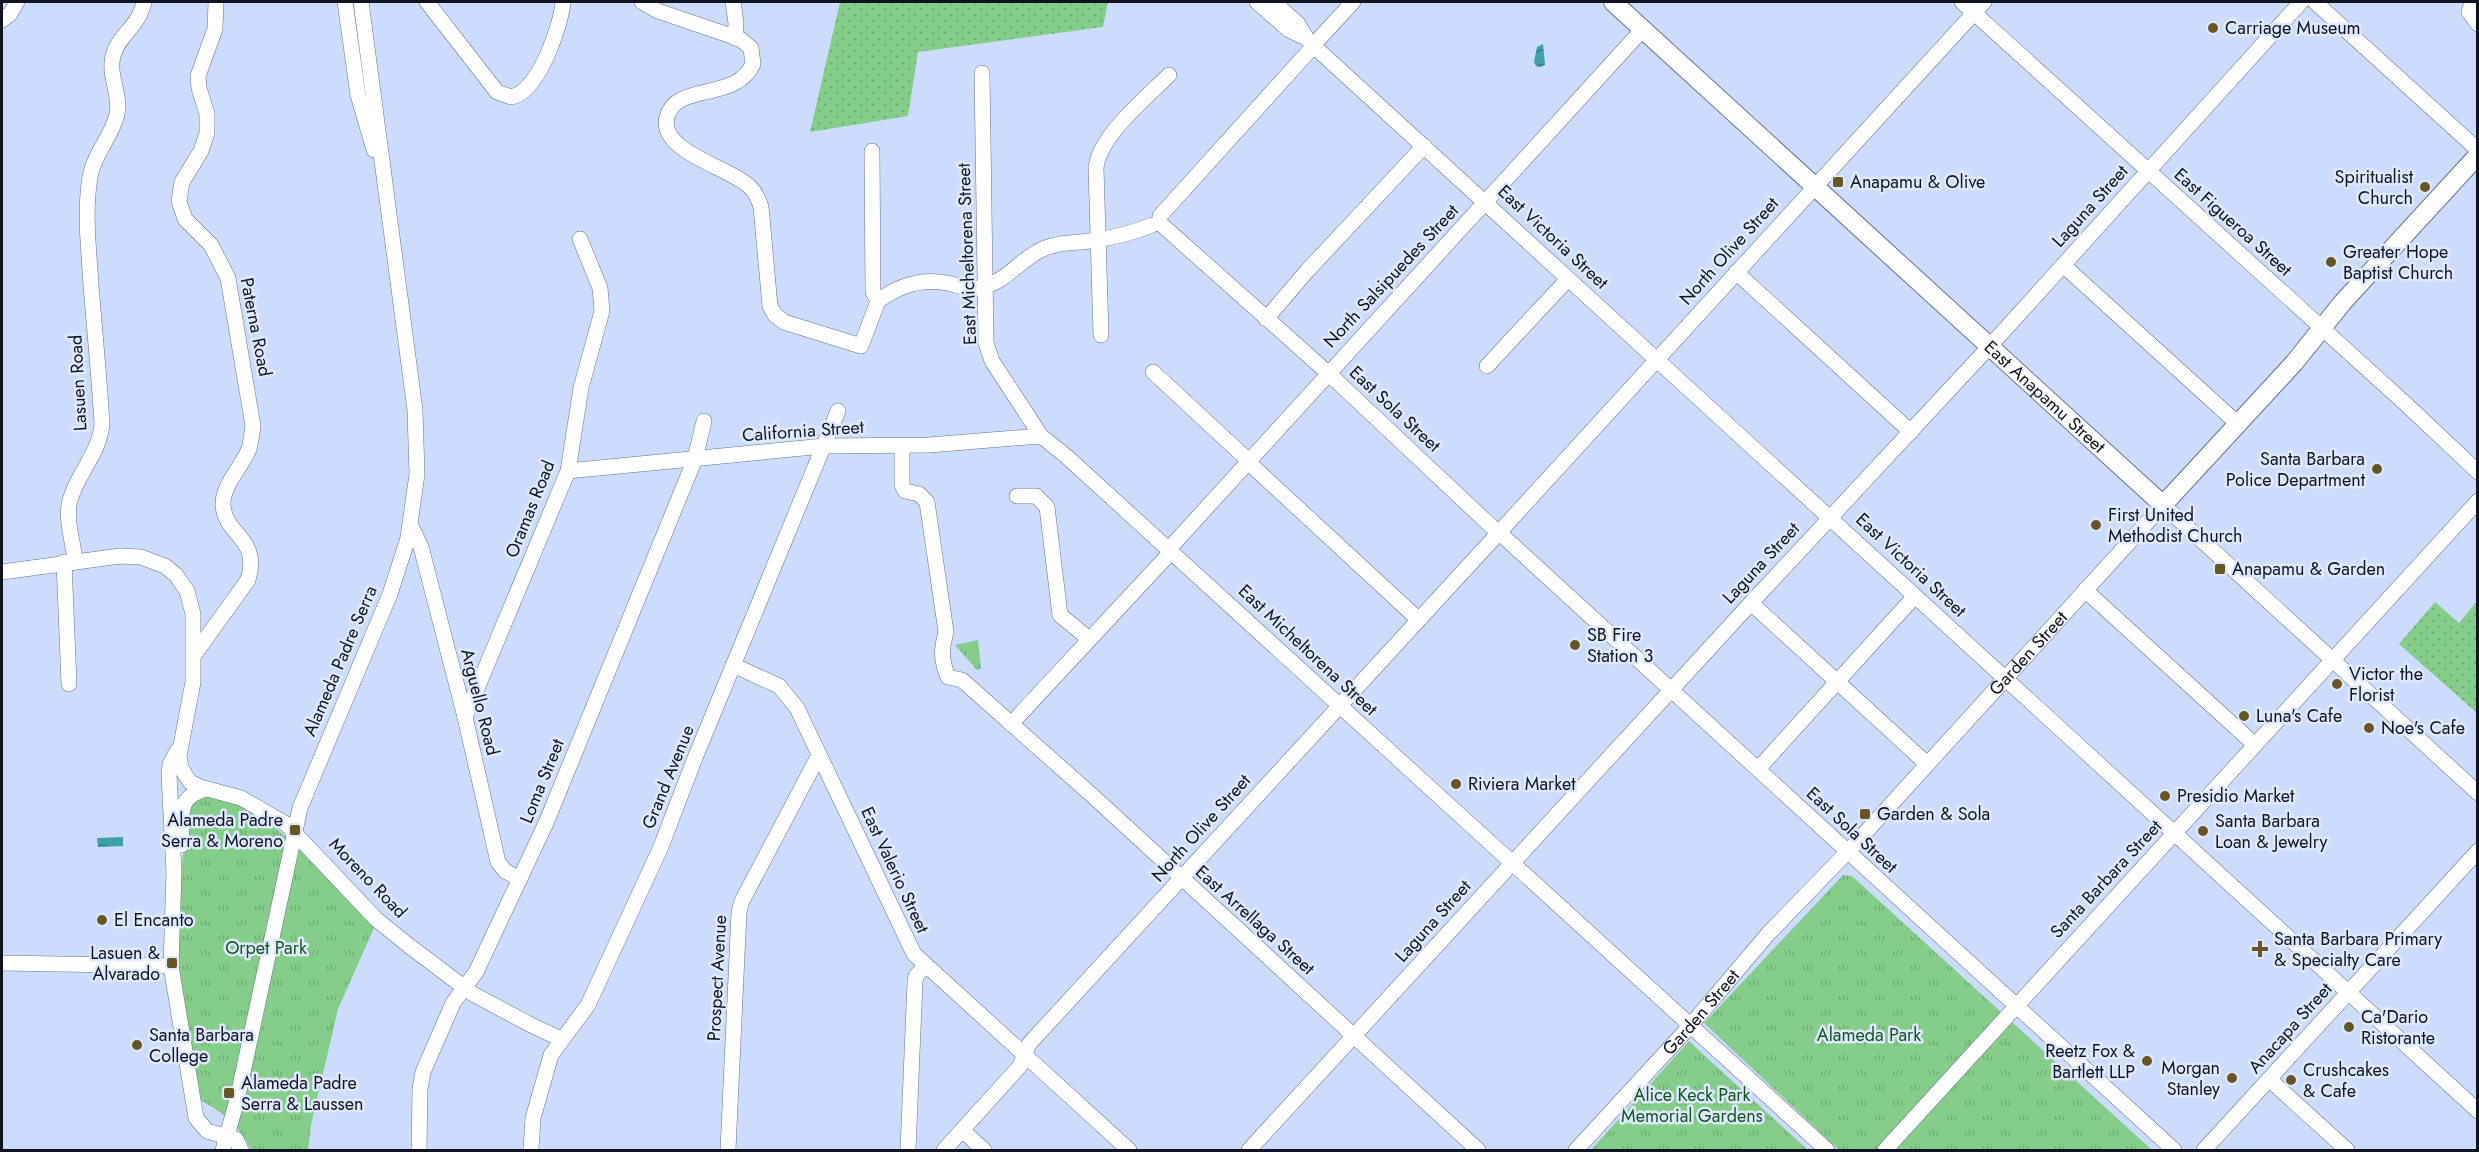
<svg xmlns="http://www.w3.org/2000/svg" width="2479" height="1152" viewBox="0 0 2479 1152" font-family="Jost,sans-serif">
	<style>
		.grass { fill: url(#grass-dots) }
		.park { fill: url(#park-tufts) }
		.water { fill: url(#water-waves) }
		.lines { fill: none; stroke-linecap: round; stroke-linejoin: round }
		.minor-casing { stroke: #63718f; stroke-width: 16 }
		.major-casing { stroke: #63718f; stroke-width: 20 }
		.minor { stroke: #fff; stroke-width: 15 }
		.major { stroke: #fff; stroke-width: 18 }
		.poi-dot { fill: #695423; stroke: #dfe9fe; stroke-width: 2 }
		.labels { text-anchor: middle; dominant-baseline: central; stroke-width: 5; stroke-linejoin: round; paint-order: stroke }
		.poi-label { font-size: 18px; fill: #0f1420; stroke: #dfe9fe; text-anchor: start }
		.street-label { font-size: 18px; fill: #0f1420; stroke: #dfe9fe }
		.park-label { font-size: 18px; fill: #11551d; stroke: #dfe9fe }
	</style>
	<defs>
		<pattern id="grass-dots" width="8" height="8" patternUnits="userSpaceOnUse" patternTransform="scale(1.5)"><rect width="8" height="8" fill="#84ce89"/><path d="M2 2h.1M6 6h.1" fill="none" stroke="#71b076" stroke-width="1.8" stroke-linecap="round"/></pattern>
		<pattern id="park-tufts" width="24" height="20" patternUnits="userSpaceOnUse" patternTransform="scale(1.5)"><rect width="24" height="20" fill="#84ce89"/><path d="M3 7l-1-3M5 7V3M7 7l1-3M15 17l-1-3M17 17v-4M19 17l1-3" fill="none" stroke="#71b076"/></pattern>
		<pattern id="water-waves" width="16" height="10" patternUnits="userSpaceOnUse" patternTransform="scale(1.5)"><rect width="16" height="10" fill="#3da0ab"/><path d="M0 5q4-4 8 0t8 0" fill="none" stroke="#32818b"/></pattern>
	</defs>
	<rect width="100%" height="100%" fill="#ccdcff"/>
	<g class="grass">
		<path d="M840,2H1108L1103,27L918,52L908,116L810,132Z"/>
		<path d="M2477,601V713L2399,644L2435,602L2459,623Z"/>
	</g>
	<g class="park">
		<path d="M978,640L981,668L977,670L955,645Z"/>
		<path d="M201,796C206,796 214,795 219,796C269,806 338,891 374,928L338,1009L311,1125L308,1150H251C240,1126 222,1111 198,1099L176,974L177,900L190,803Z"/>
		<path d="M1843,875L1852,876L2152,1150H1839L1704,1023Z"/>
		<path d="M1689,1041L1706,1057L1808,1150H1591Z"/>
	</g>
	<g class="water">
		<path d="M1543,44L1545,65L1540,67L1536,66L1534,62L1537,47Z"/>
		<path d="M123,837V846L98,847L97,838Z"/>
	</g>
	<g class="lines">
		<defs>
			<g id="minor">
				<path d="M345,2L358,95L374,150"/>
				<path d="M427,2L497,92L511,97C538,93 561,26 563,2"/>
				<path d="M642,2L658,11L740,39L751,48L753,64C736,102 676,82 667,117C658,152 730,167 750,187C756,193 759,200 761,207L770,306L775,315L784,322L861,346L878,301L873,292L872,151"/>
				<path d="M733,2L736,23L735,38"/>
				<path d="M1257,2L1289,30L1304,37"/>
				<path d="M1274,2L1298,24L1307,39"/>
				<path d="M1962,2L2408,406L2478,472"/>
				<path d="M2315,2L2478,150"/>
				<path d="M2472,2L2469,12L2478,24"/>
				<path d="M2,20L10,14L17,2"/>
				<path d="M1317,41L1353,2"/>
				<path d="M1317,49L2478,1111"/>
				<path d="M982,73L986,343L992,361L1041,436L1066,456L1827,1150"/>
				<path d="M1160,216L1310,50"/>
				<path d="M1162,225L1328,373L1493,528"/>
				<path d="M2063,265L2238,424"/>
				<path d="M1736,272L1911,432"/>
				<path d="M878,301C898,286 922,278 947,283C957,285 969,290 979,288C1008,282 1020,258 1045,248C1060,242 1074,243 1090,241C1111,238 1133,233 1152,225"/>
				<path d="M1266,319L1307,271L1424,146"/>
				<path d="M1101,335L1096,168C1099,136 1146,98 1169,75"/>
				<path d="M1487,366L1568,279"/>
				<path d="M1153,372L1250,462"/>
				<path d="M902,446V485L905,491L919,494L927,502L946,632C941,650 941,660 948,677L962,680L1095,798L1478,1150"/>
				<path d="M1249,463L1419,620"/>
				<path d="M568,471L824,446L929,445L1041,436"/>
				<path d="M1017,496H1036L1047,507L1060,615L1089,639"/>
				<path d="M411,526L421,547L465,717L498,862L505,871L520,879"/>
				<path d="M1504,527L1984,2"/>
				<path d="M1504,537L2174,1150"/>
				<path d="M1168,550L1643,29"/>
				<path d="M75,560C73,541 65,519 70,500C78,472 100,453 102,423C99,377 95,332 91,286C89,249 84,214 90,177C94,153 112,137 117,114C121,94 108,76 113,56C118,35 139,27 144,2"/>
				<path d="M64,562L69,684"/>
				<path d="M2,572L120,556L141,557L165,566L176,575L187,591L193,614V682L179,756L181,768L190,782L200,787L241,798L286,824L376,919L408,945L473,994L531,1025L561,1039"/>
				<path d="M2085,590L2254,744"/>
				<path d="M1751,603L1927,764"/>
				<path d="M194,655L248,580C261,537 224,536 223,504C223,484 242,467 249,449C251,442 252,434 253,426L228,278L211,245L185,219L179,201L182,182L201,151L207,133V114L199,88L198,76L215,29L216,2"/>
				<path d="M733,665L779,686L797,708L914,954L1129,1150"/>
				<path d="M465,717L568,471L581,388L602,311L600,288L580,239"/>
				<path d="M1011,724L1171,552"/>
				<path d="M177,751L170,764L169,775L174,872L171,966L196,1118L207,1131L236,1139L241,1150"/>
				<path d="M1758,769L1915,596"/>
				<path d="M181,845C184,819 173,798 206,789"/>
				<path d="M2,963L171,966"/>
				<path d="M2270,1080L2347,1150"/>
				<path d="M963,1131L984,1150"/>
				<path d="M223,1150L237,1100L300,808L390,594L408,538L417,474L415,410L361,2"/>
				<path d="M419,1150L420,1089L423,1072L453,1003L476,972L546,823L695,459L704,421"/>
				<path d="M531,1150L533,1118L551,1055L588,1005L660,849L695,758L838,411"/>
				<path d="M728,1150L739,912L742,901L819,755"/>
				<path d="M908,1150L915,982L916,976L925,966"/>
				<path d="M944,1150L1020,1066L1029,1044L1494,538"/>
				<path d="M1249,1150L1751,603L1990,346L2301,2"/>
				<path id="s1" d="M1576,1150L1690,1026L1768,934L1855,844L2163,505L2478,793"/>
				<path d="M1885,1150L2478,501"/>
				<path d="M2204,1150L2478,851"/>
			</g>
			<g id="major">
				<path id="s2" d="M1613,2L2163,505L2294,363L2343,302L2478,155"/>
			</g>
		</defs>
		<use href="#minor" class="minor-casing"/>
		<use href="#major" class="major-casing"/>
		<use href="#minor" class="minor"/>
		<use href="#major" class="major"/>
	</g>
	<g class="poi-dot">
		<circle cx="2213" cy="28" r="6"/>
		<rect x="1832" y="176" width="12" height="12" rx="3"/>
		<circle cx="2425" cy="187" r="6"/>
		<circle cx="2331" cy="262" r="6"/>
		<circle cx="2377" cy="469" r="6"/>
		<circle cx="2096" cy="525" r="6"/>
		<rect x="2214" y="563" width="12" height="12" rx="3"/>
		<circle cx="1575" cy="645" r="6"/>
		<circle cx="2337" cy="684" r="6"/>
		<circle cx="2244" cy="716" r="6"/>
		<circle cx="2369" cy="728" r="6"/>
		<circle cx="1456" cy="784" r="6"/>
		<circle cx="2165" cy="796" r="6"/>
		<rect x="1859" y="808" width="12" height="12" rx="3"/>
		<rect x="289" y="824" width="12" height="12" rx="3"/>
		<circle cx="2203" cy="831" r="6"/>
		<circle cx="102" cy="920" r="6"/>
		<path d="M2257 940h6v6h6v6h-6v6h-6v-6h-6v-6h6z"/>
		<rect x="166" y="957" width="12" height="12" rx="3"/>
		<circle cx="2349" cy="1027" r="6"/>
		<circle cx="137" cy="1045" r="6"/>
		<circle cx="2147" cy="1061" r="6"/>
		<circle cx="2232" cy="1078" r="6"/>
		<circle cx="2291" cy="1080" r="6"/>
		<rect x="223" y="1087" width="12" height="12" rx="3"/>
	</g>
	<g class="labels">
		<g class="poi-label">
			<text x="2225" y="28">Carriage Museum</text>
			<text x="2413" y="177" text-anchor="end">Spiritualist<tspan x="2413" dy="21">Church</tspan></text>
			<text x="1850" y="182">Anapamu &amp; Olive</text>
			<text x="2343" y="252">Greater Hope<tspan x="2343" dy="21">Baptist Church</tspan></text>
			<text x="2365" y="459" text-anchor="end">Santa Barbara<tspan x="2365" dy="21">Police Department</tspan></text>
			<text x="2108" y="515">First United<tspan x="2108" dy="21">Methodist Church</tspan></text>
			<text x="2232" y="569">Anapamu &amp; Garden</text>
			<text x="1587" y="635">SB Fire<tspan x="1587" dy="21">Station 3</tspan></text>
			<text x="2349" y="674">Victor the<tspan x="2349" dy="21">Florist</tspan></text>
			<text x="2256" y="716">Luna's Cafe</text>
			<text x="2381" y="728">Noe's Cafe</text>
			<text x="1468" y="784">Riviera Market</text>
			<text x="2177" y="796">Presidio Market</text>
			<text x="1877" y="814">Garden &amp; Sola</text>
			<text x="283" y="820" text-anchor="end">Alameda Padre<tspan x="283" dy="21">Serra &amp; Moreno</tspan></text>
			<text x="2215" y="821">Santa Barbara<tspan x="2215" dy="21">Loan &amp; Jewelry</tspan></text>
			<text x="114" y="920">El Encanto</text>
			<text x="2274" y="939">Santa Barbara Primary<tspan x="2274" dy="21">&amp; Specialty Care</tspan></text>
			<text x="160" y="953" text-anchor="end">Lasuen &amp;<tspan x="160" dy="21">Alvarado</tspan></text>
			<text x="2361" y="1017">Ca'Dario<tspan x="2361" dy="21">Ristorante</tspan></text>
			<text x="149" y="1035">Santa Barbara<tspan x="149" dy="21">College</tspan></text>
			<text x="2135" y="1051" text-anchor="end">Reetz Fox &amp;<tspan x="2135" dy="21">Bartlett LLP</tspan></text>
			<text x="2220" y="1068" text-anchor="end">Morgan<tspan x="2220" dy="21">Stanley</tspan></text>
			<text x="2303" y="1070">Crushcakes<tspan x="2303" dy="21">&amp; Cafe</tspan></text>
			<text x="241" y="1083">Alameda Padre<tspan x="241" dy="21">Serra &amp; Laussen</tspan></text>
		</g>
		<g class="street-label">
			<text transform="translate(2090 206) rotate(-48)">Laguna Street</text>
			<text transform="translate(2233 222) rotate(42)">East Figueroa Street</text>
			<text transform="translate(1553 237) rotate(43)">East Victoria Street</text>
			<text transform="translate(1729 251) rotate(-48)">North Olive Street</text>
			<text transform="translate(967 254) rotate(-92)">East Micheltorena Street</text>
			<text transform="translate(1391 276) rotate(-47)">North Salsipuedes Street</text>
			<text transform="translate(256 327) rotate(79)">Paterna Road</text>
			<text transform="translate(78 383) rotate(-93)">Lasuen Road</text>
			<text stroke="none"><textPath href="#s2" startOffset="585">East Anapamu Street</textPath></text>
			<text transform="translate(1395 409) rotate(43)">East Sola Street</text>
			<text transform="translate(803 431) rotate(-4)">California Street</text>
			<text transform="translate(530 509) rotate(-68)">Oramas Road</text>
			<text transform="translate(1761 563) rotate(-47)">Laguna Street</text>
			<text transform="translate(1911 565) rotate(43)">East Victoria Street</text>
			<text transform="translate(1308 650) rotate(43)">East Micheltorena Street</text>
			<text stroke="none"><textPath href="#s1" startOffset="672">Garden Street</textPath></text>
			<text transform="translate(340 661) rotate(-67)">Alameda Padre Serra</text>
			<text transform="translate(480 702) rotate(76)">Arguello Road</text>
			<text transform="translate(668 777) rotate(-68)">Grand Avenue</text>
			<text transform="translate(542 781) rotate(-68)">Loma Street</text>
			<text transform="translate(1201 828) rotate(-48)">North Olive Street</text>
			<text transform="translate(1852 830) rotate(43)">East Sola Street</text>
			<text transform="translate(895 870) rotate(65)">East Valerio Street</text>
			<text transform="translate(368 878) rotate(46)">Moreno Road</text>
			<text transform="translate(2106 879) rotate(-47)">Santa Barbara Street</text>
			<text transform="translate(1255 920) rotate(42)">East Arrellaga Street</text>
			<text transform="translate(1433 921) rotate(-48)">Laguna Street</text>
			<text transform="translate(717 978) rotate(-87)">Prospect Avenue</text>
			<text stroke="none"><textPath href="#s1" startOffset="186">Garden Street</textPath></text>
			<text transform="translate(2290 1028) rotate(-48)">Anacapa Street</text>
		</g>
		<g class="park-label">
			<text x="266" y="948">Orpet Park</text>
			<text x="1869" y="1035">Alameda Park</text>
			<text x="1692" y="1095">Alice Keck Park<tspan x="1692" dy="21">Memorial Gardens</tspan></text>
		</g>
	</g>
	<rect width="2479" height="1152" fill="none" stroke="#0f1420" stroke-width="6"/>
</svg>
